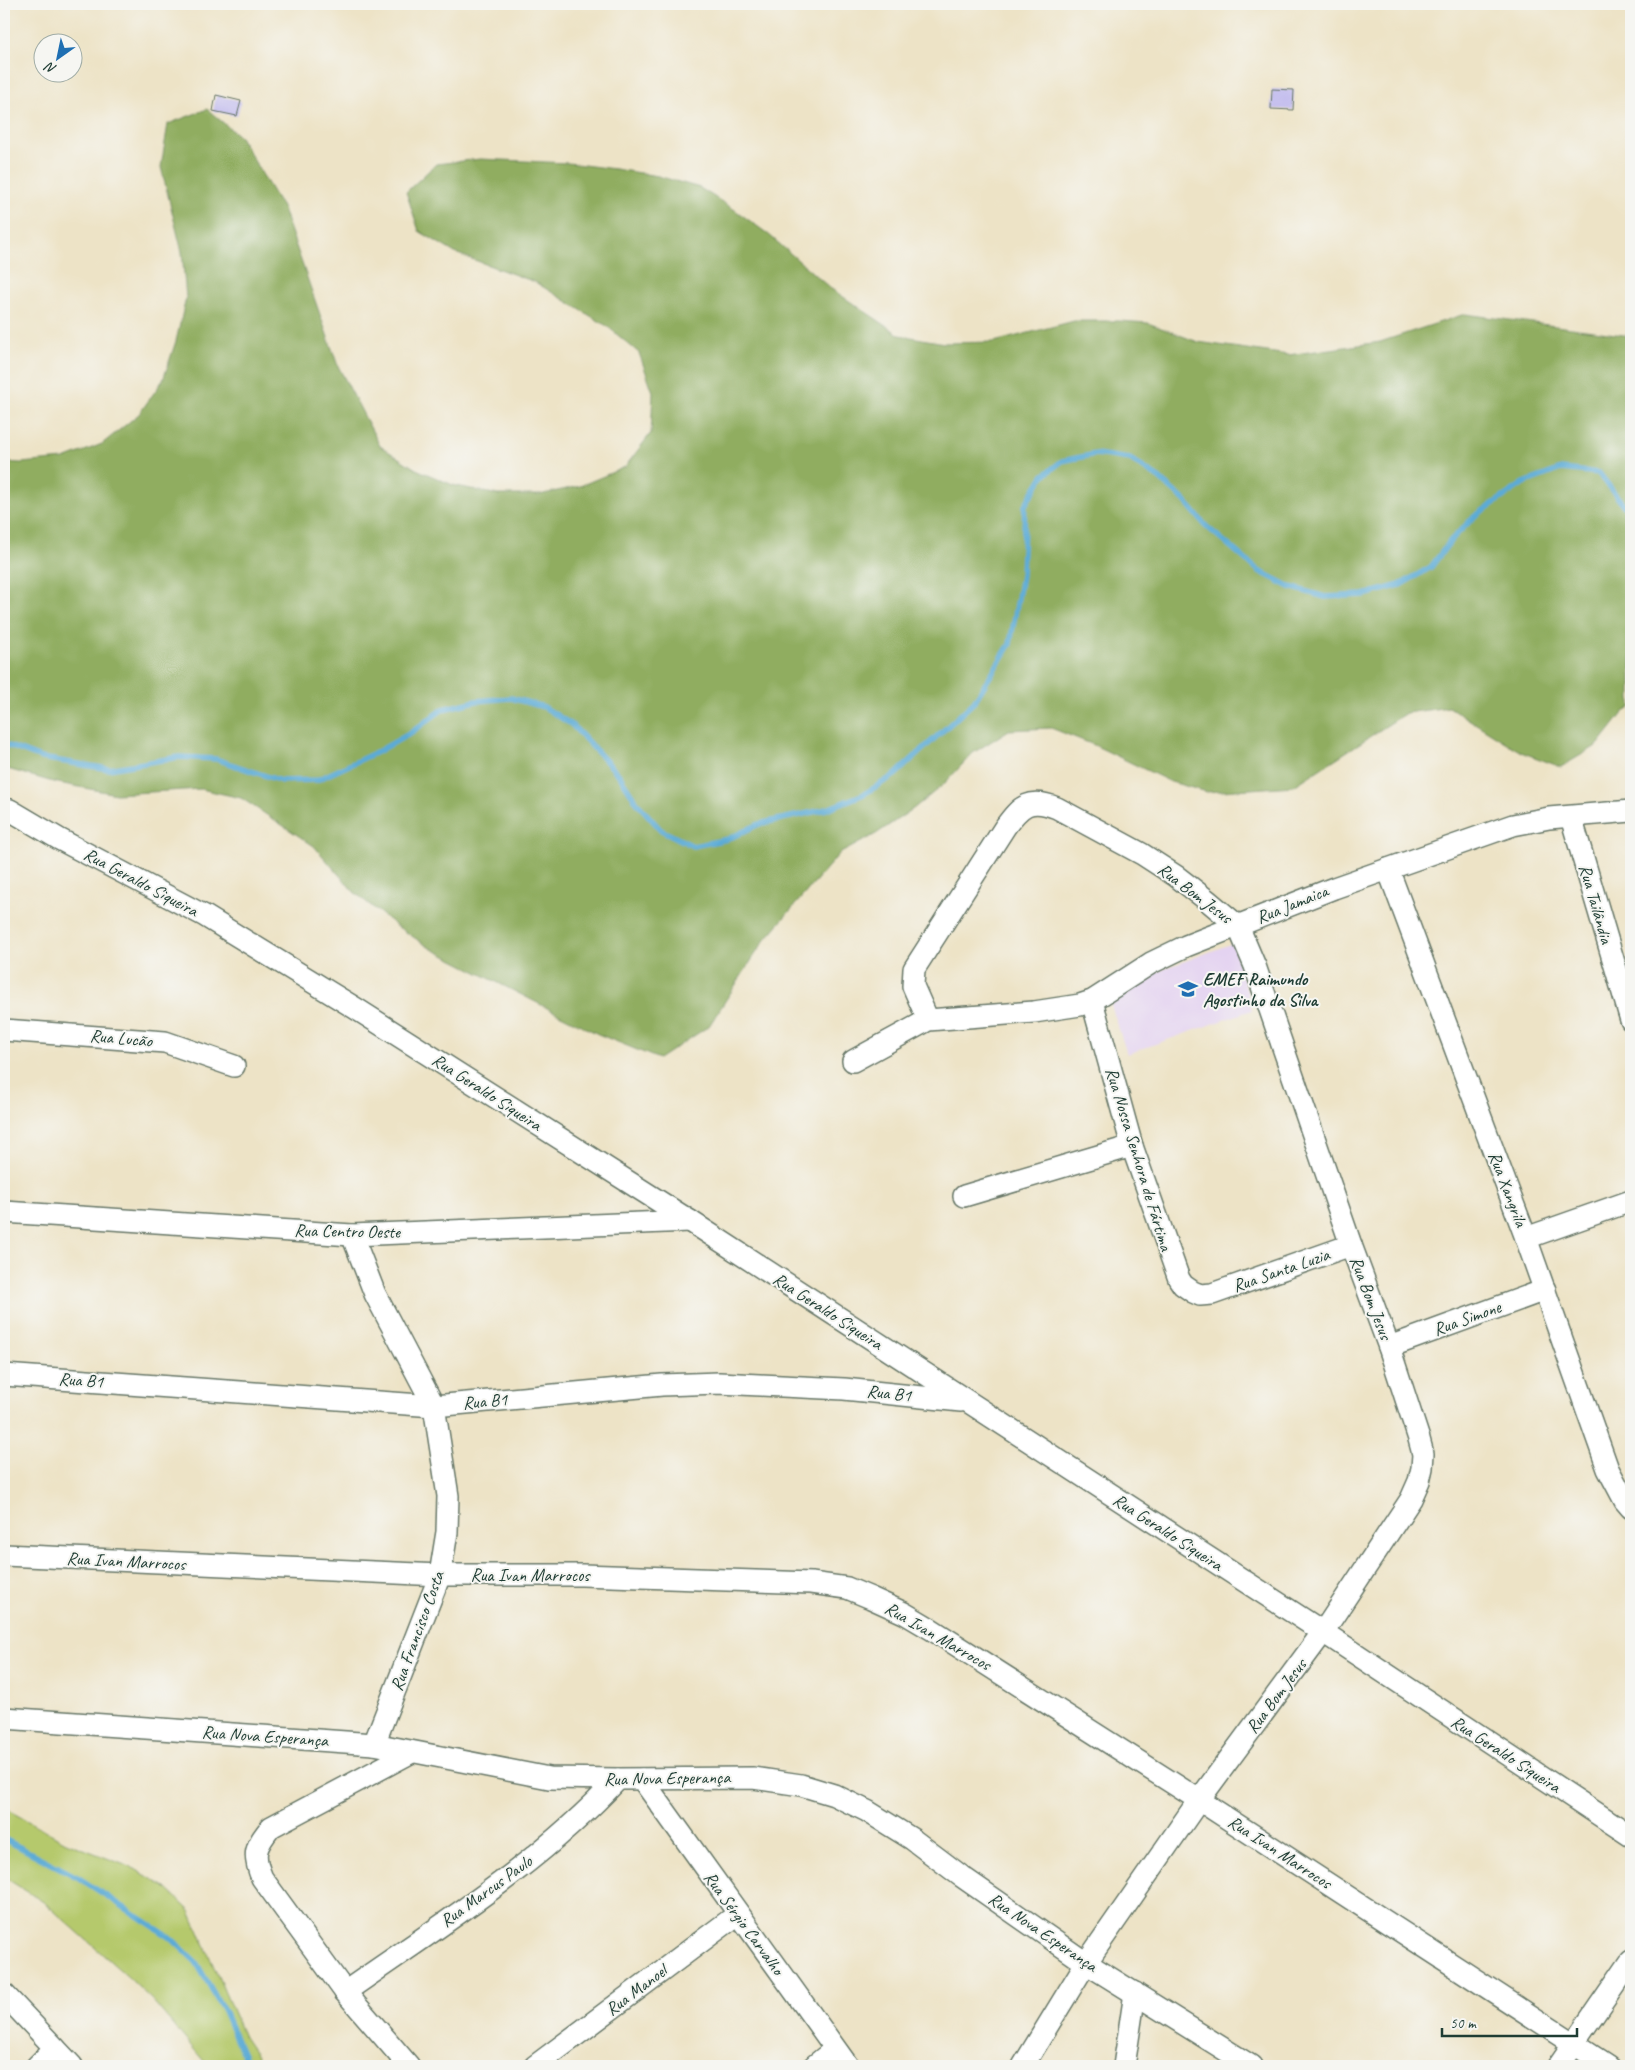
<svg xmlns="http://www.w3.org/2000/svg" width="1635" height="2070" viewBox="0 0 1635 2070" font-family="Caveat,sans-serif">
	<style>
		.built { fill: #e4d3f1 }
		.green { fill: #b5c96c; stroke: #6a8350 }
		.forest { fill: #90ad60; stroke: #58754a }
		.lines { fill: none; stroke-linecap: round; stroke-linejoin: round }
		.stream { stroke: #5babd6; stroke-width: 5.5 }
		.building { fill: #c0b9ee }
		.minor-casing { stroke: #677767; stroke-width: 24 }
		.minor { stroke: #fff; stroke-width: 21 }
		.labels { text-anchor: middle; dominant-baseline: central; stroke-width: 4; stroke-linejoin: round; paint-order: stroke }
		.street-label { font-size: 18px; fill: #1f3d34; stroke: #f6f6f2 }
		.poi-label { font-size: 18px; font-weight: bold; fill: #1f3d34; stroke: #f6f6f2; text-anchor: start }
	</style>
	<rect width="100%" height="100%" fill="#f6f6f2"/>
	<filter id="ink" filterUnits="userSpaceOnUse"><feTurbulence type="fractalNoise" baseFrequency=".02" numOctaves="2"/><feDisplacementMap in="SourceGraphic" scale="10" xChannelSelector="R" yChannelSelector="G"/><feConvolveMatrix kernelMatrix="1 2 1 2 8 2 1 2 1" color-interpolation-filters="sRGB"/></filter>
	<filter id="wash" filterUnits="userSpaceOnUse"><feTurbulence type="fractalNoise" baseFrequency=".0096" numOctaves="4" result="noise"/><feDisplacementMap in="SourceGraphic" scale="20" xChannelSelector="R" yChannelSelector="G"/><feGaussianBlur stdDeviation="1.12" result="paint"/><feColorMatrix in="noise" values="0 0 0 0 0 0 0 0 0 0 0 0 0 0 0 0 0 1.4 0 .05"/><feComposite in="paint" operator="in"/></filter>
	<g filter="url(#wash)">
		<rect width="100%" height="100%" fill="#ede3c6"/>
		<path class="built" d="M1233,943L1252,1010L1127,1054L1111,1005L1151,974Z"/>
		<path class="green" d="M4,1808L66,1842L135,1869L165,1887L190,1911L244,2037L264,2066H208L153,2001L128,1977L45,1903L4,1877Z"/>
		<path class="forest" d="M207,109L240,137L283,209L338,366L380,446L416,469L453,485L498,495H539L580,486L625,467L651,433L653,392L639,353L607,326L535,282L455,253L419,231L406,192L436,164L480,159L568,163L615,169L658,176L700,188L735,210L768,234L830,288L900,335L944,343L994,342L1074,321H1119L1148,323L1198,342L1288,355L1380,342L1465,314L1631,336V708L1624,712L1598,745L1561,767L1521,752L1449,707L1406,713L1294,786L1207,792L1171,782L1094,745L1051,728L1009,730L973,753L944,784L913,809L876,834L839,854L764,941L709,1026L659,1059L598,1034L430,948L395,925L354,892L314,846L241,798L201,789L116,794L53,782L4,768V462L21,463L64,459L102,444L139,414L163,380L176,341L186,298L182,252L161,167L168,124Z"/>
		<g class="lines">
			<g class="stream">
				<path d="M4,744L41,758L109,769L179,757L216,759L281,781L317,780L379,751L409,734L443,709L476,701L511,698L544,707L572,725L619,775L638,804L661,830L693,846L728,839L759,824L827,809L864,794L895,775L974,702L1010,644L1022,575L1025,505L1043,476L1062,461L1096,454L1130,459L1159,478L1184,500L1206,526L1259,571L1290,587L1325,597L1364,595L1400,585L1431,567L1451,540L1475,516L1524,483L1561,469L1599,473L1631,515"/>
				<path d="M4,1839L79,1878L171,1938L196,1962L224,2011L248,2066"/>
			</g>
		</g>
		<g id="blocks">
			<g class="building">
				<path d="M1272,89L1294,90L1293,110L1271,109Z"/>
				<path d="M216,95L241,101L237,116L213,111Z"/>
			</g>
		</g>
	</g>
	<g filter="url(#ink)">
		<use href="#blocks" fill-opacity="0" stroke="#677767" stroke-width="1"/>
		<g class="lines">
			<defs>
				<g id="minor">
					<path d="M4,814L10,810L59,839L205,916L355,1008L690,1221L1323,1632L1631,1836"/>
					<path d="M1571,817L1631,1020"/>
					<path d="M1388,869L1526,1238L1608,1469L1625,1501L1631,1508"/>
					<path d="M1092,1001L1132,1146L1179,1279L1183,1285L1193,1292L1200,1295L1212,1294L1351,1245"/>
					<path d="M928,1020L913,986L914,969L1005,827C1021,805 1030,797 1057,808L1142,854L1176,876L1207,900L1238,926L1255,966L1351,1245L1389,1347L1419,1439L1423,1454L1422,1468L1419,1481L1411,1499L1323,1632L1199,1800L1086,1963L1023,2066"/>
					<path d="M4,1030L165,1042L234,1066"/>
					<path d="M853,1061L928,1020L1034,1012L1080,1005L1092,1001L1151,963L1186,946L1334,888L1513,825L1549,818L1631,811"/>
					<path d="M964,1196L1132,1146"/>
					<path d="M4,1212L352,1235L690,1221"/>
					<path d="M352,1235L375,1294L434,1406L448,1496L447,1532L440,1575L374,1744"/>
					<path d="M1526,1238L1631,1201"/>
					<path d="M1389,1347L1545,1290"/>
					<path d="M4,1375L434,1406L662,1385L719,1383L844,1389L961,1401"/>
					<path d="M4,1555L440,1575H582L811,1583L847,1588L871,1598L904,1613L931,1629L1199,1800L1608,2066"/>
					<path d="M4,1718L374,1744L549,1778L618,1779L753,1778L801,1785L834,1795L867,1811L912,1839L961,1876L1086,1963L1251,2066"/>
					<path d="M642,1779L848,2066"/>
					<path d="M345,1992C439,1926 539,1864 618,1779"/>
					<path d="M4,1994L72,2066"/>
					<path d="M37,2066L55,2048"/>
					<path d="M409,2066L345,1992L262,1878C252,1854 255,1847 271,1827L412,1752"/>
					<path d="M535,2066L738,1914"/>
					<path d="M814,2066L835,2049"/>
					<path d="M1124,2066L1135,1993"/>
					<path d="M1558,2066L1631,1960"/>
				</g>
			</defs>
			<use href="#minor" class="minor-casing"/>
			<use href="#minor" class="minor"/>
		</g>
	</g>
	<defs>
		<symbol id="school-bare" viewBox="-9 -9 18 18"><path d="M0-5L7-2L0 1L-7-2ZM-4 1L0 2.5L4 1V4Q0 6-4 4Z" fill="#1f6fb2" stroke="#f6f6f2" stroke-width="2.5" paint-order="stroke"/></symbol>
	</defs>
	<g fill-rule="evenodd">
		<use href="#school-bare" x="1174" y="975" width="28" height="28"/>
	</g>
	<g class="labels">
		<g class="street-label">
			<text transform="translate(141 882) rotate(28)">Rua Geraldo Siqueira</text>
			<text transform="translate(1195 893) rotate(37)">Rua Bom Jesus</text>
			<text transform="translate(1292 904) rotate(-22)">Rua Jamaica</text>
			<text transform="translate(1596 904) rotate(74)">Rua Tailândia</text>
			<text transform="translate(121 1038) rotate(5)">Rua Lucão</text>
			<text transform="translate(487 1092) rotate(33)">Rua Geraldo Siqueira</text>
			<text transform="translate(1139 1159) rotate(73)">Rua Nossa Senhora de Fártima</text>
			<text transform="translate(1508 1189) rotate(69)">Rua Xangrila</text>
			<text transform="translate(347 1231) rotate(1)">Rua Centro Oeste</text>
			<text transform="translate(1281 1270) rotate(-19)">Rua Santa Luzia</text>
			<text transform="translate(1371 1298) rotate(69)">Rua Bom Jesus</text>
			<text transform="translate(828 1311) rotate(33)">Rua Geraldo Siqueira</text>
			<text transform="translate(1467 1318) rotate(-20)">Rua Simone</text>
			<text transform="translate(81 1380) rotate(4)">Rua B1</text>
			<text transform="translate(889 1393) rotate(6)">Rua B1</text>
			<text transform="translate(485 1401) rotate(-5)">Rua B1</text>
			<text transform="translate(1168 1532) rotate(33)">Rua Geraldo Siqueira</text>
			<text transform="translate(126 1561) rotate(3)">Rua Ivan Marrocos</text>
			<text x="530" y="1575">Rua Ivan Marrocos</text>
			<text transform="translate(417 1631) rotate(-70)">Rua Francisco Costa</text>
			<text transform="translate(938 1636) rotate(30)">Rua Ivan Marrocos</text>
			<text transform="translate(1276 1696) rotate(-53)">Rua Bom Jesus</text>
			<text transform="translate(265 1736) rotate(4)">Rua Nova Esperança</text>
			<text transform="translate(1506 1754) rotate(33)">Rua Geraldo Siqueira</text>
			<text transform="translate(667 1778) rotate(-1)">Rua Nova Esperança</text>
			<text transform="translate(1280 1852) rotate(33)">Rua Ivan Marrocos</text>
			<text transform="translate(486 1891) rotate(-36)">Rua Marcus Paulo</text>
			<text transform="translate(744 1923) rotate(54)">Rua Sérgio Carvalho</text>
			<text transform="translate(1043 1932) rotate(34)">Rua Nova Esperança</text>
			<text transform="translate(636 1990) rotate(-37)">Rua Manoel</text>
		</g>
		<g class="poi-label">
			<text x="1203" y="979">EMEF Raimundo<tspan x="1203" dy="21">Agostinho da Silva</tspan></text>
		</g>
	</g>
	<rect width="1635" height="2070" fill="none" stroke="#f6f6f2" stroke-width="20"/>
	<g transform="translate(58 58) rotate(213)"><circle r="24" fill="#f6f6f2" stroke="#a0aca6"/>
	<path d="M0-4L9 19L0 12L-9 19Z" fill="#1f6fb2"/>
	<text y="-8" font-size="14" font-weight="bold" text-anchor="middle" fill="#1f3d34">N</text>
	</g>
	<path d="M1442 2028v8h135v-8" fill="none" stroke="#1f3d34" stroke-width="2.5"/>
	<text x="1450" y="2028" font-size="15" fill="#1f3d34" stroke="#f6f6f2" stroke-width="4" paint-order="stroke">50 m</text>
</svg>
